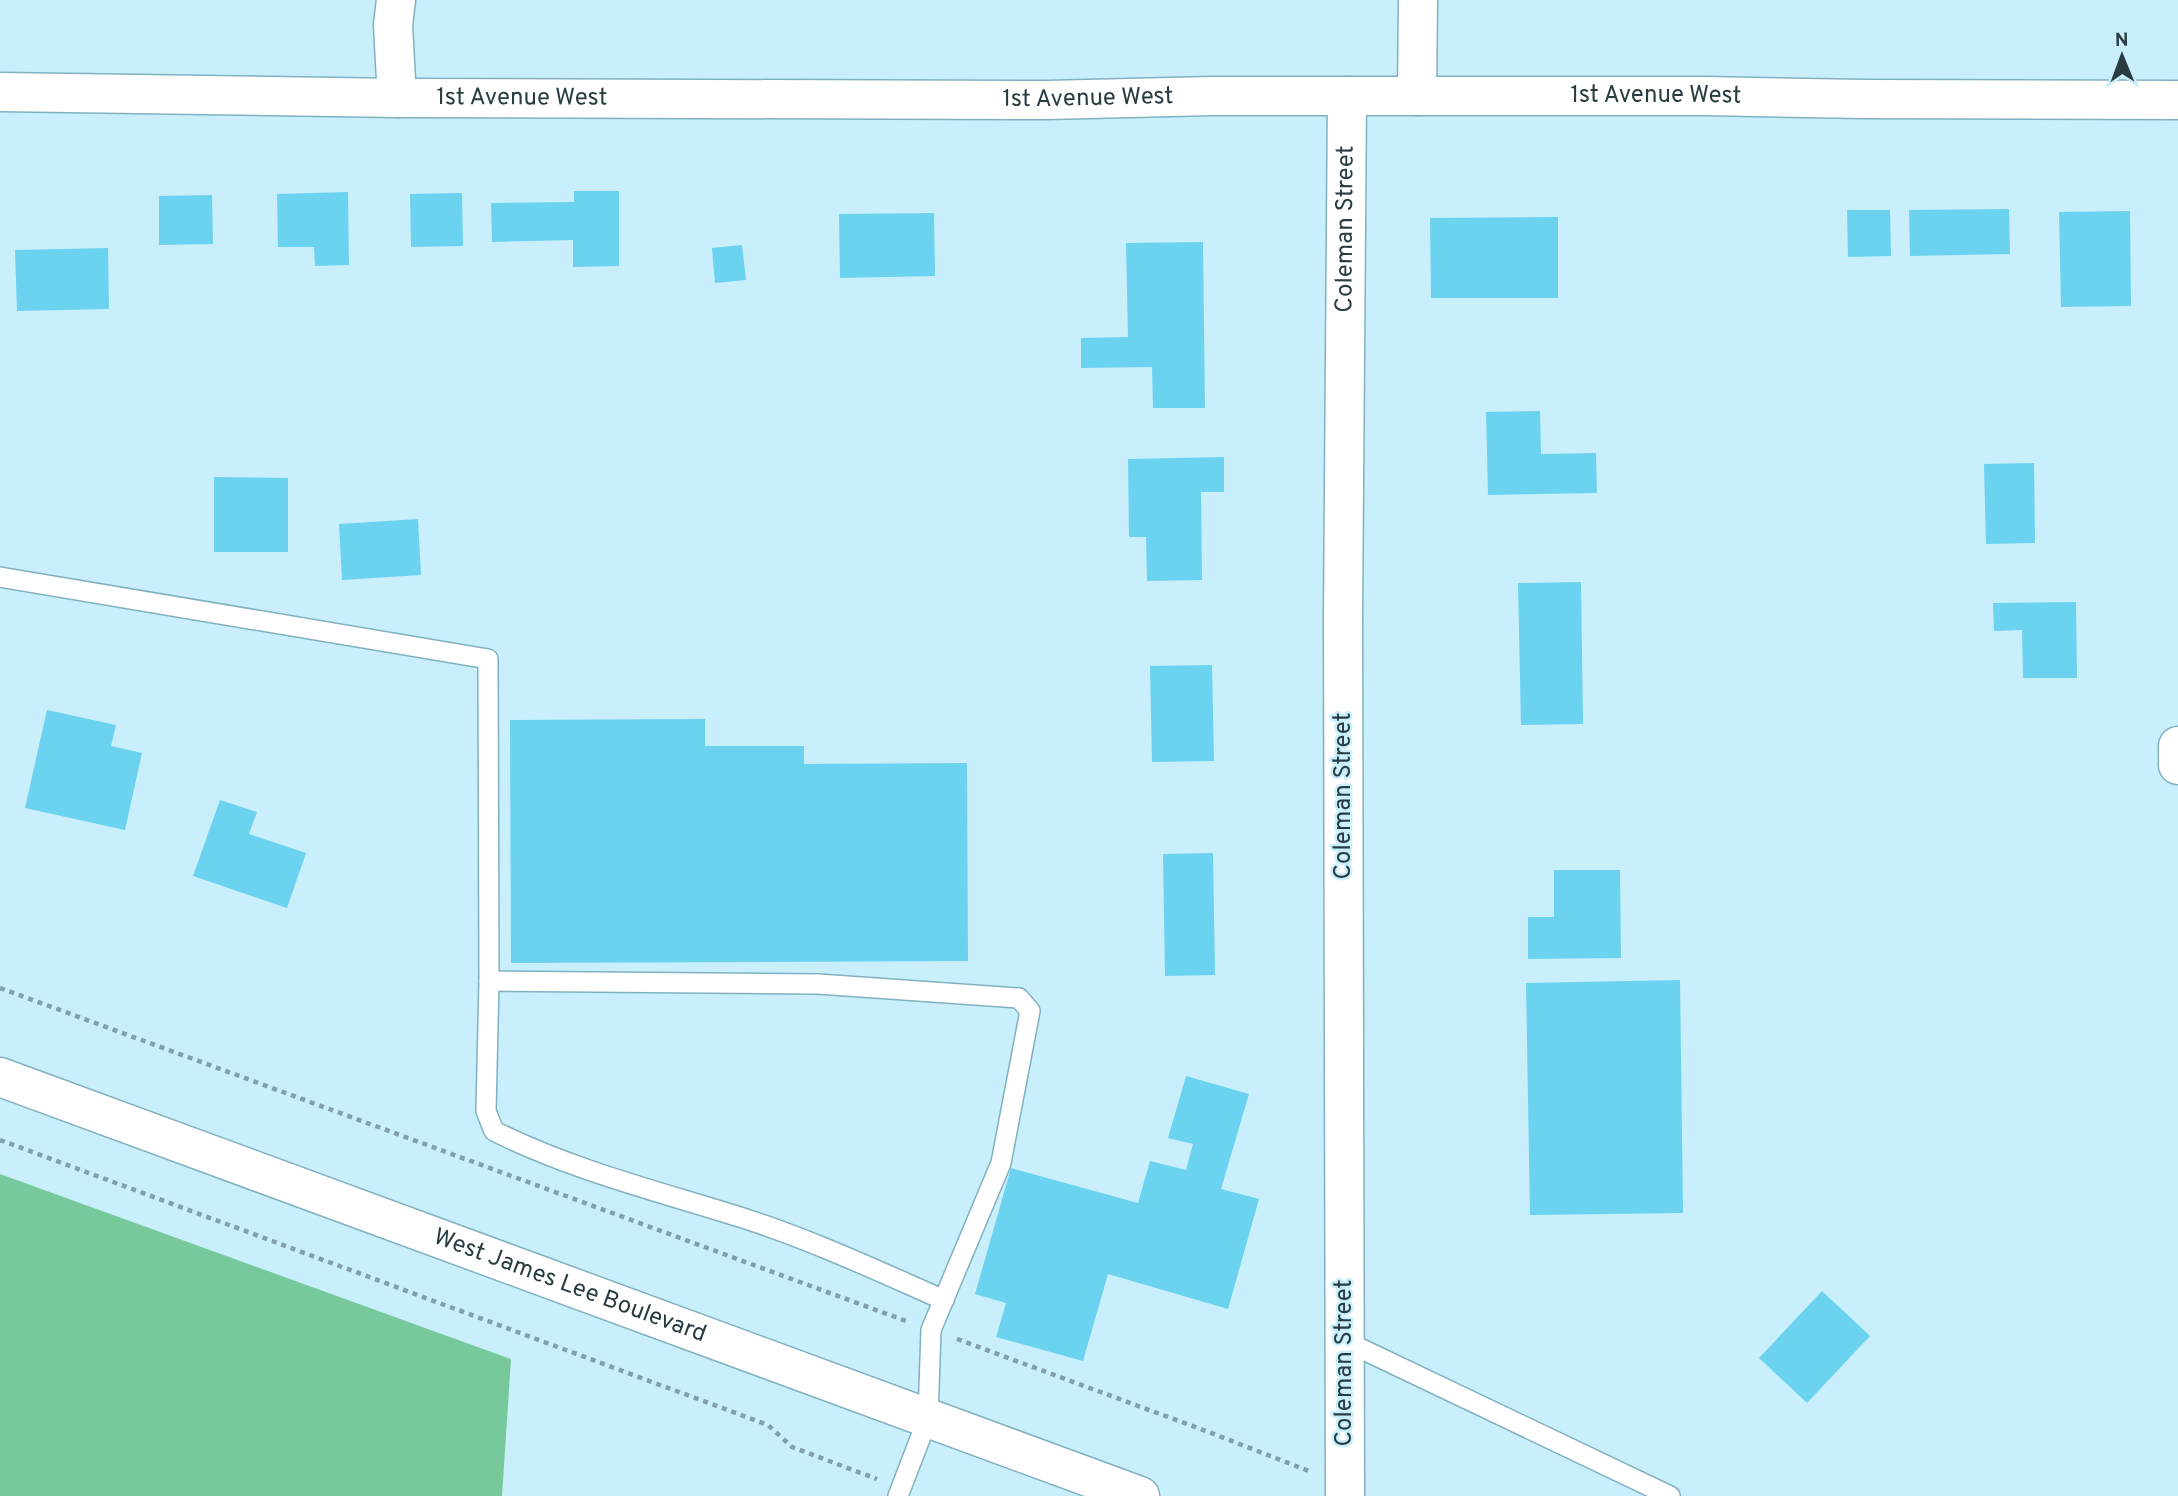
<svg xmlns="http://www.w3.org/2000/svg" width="2178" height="1496" viewBox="0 0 2178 1496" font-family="Overpass,sans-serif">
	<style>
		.forest { fill: #77c99c }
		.building { fill: #6bd2ef }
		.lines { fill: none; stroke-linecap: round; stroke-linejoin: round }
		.lane-casing { stroke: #81b1c0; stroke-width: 22 }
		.street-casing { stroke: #81b1c0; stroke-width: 41 }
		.primary-casing { stroke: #81b1c0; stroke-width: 41 }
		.path { stroke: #81a0a9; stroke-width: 4.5; stroke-dasharray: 5 5; stroke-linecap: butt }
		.lane { stroke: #fff; stroke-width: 19 }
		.street { stroke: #fff; stroke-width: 38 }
		.primary { stroke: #fff; stroke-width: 38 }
		.labels { text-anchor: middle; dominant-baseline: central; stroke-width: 5; stroke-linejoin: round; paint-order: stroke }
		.street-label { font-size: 24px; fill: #283c42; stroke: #c8effb }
	</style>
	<rect width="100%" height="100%" fill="#c8effb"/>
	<path class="forest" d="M0,1174L511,1359L502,1496H0Z"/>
	<g class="building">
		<path d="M574,191H619V266L573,267V240L492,242L491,203L574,202Z"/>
		<path d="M348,192L349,265L315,266L314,247H278L277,194Z"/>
		<path d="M462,193L463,246L411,247L410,194Z"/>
		<path d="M212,195L213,244L159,245V196Z"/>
		<path d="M2009,209L2010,254L1910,256L1909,210Z"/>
		<path d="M1847,210H1890L1891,256L1848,257Z"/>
		<path d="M2130,211L2131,306L2061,307L2059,212Z"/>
		<path d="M934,213L935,276L840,278L839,214Z"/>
		<path d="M1558,217V298H1431L1430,218Z"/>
		<path d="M1203,242L1205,408H1153L1152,367L1081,368V338L1128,337L1126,243Z"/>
		<path d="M742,245L746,280L715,283L712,248Z"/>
		<path d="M108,248L109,309L17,311L15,250Z"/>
		<path d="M1540,411L1541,454L1596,453L1597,493L1488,495L1486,412Z"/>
		<path d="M1224,457V492H1201L1202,580L1147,581L1146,537H1129L1128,459Z"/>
		<path d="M2034,463L2035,543L1986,544L1984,464Z"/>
		<path d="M214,477L288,478V552H214Z"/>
		<path d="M418,519L421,575L342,580L339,524Z"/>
		<path d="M1581,582L1583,724L1521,725L1518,583Z"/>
		<path d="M2076,602L2077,678H2023L2022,630L1994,631L1993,603Z"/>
		<path d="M1212,665L1214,761L1152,762L1150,666Z"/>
		<path d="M47,710L116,725L111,746L142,753L125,830L25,808Z"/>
		<path d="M705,719V746H804V764L967,763L968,961L511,963L510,720Z"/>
		<path d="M220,800L257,812L249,834L306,853L287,908L193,876Z"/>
		<path d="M1213,853L1215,975L1165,976L1163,854Z"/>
		<path d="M1554,870H1620L1621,958L1528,959V917H1554Z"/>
		<path d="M1680,980L1683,1213L1530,1215L1526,983Z"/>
		<path d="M1186,1076L1249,1094L1221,1189L1259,1199L1228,1309L1108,1274L1083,1361L996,1337L1006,1303L975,1294L1011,1168L1138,1203L1150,1161L1186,1170L1193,1144L1168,1138Z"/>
		<path d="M1822,1291L1870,1336L1807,1403L1759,1358Z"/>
	</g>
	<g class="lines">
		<defs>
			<g id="lane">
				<path d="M0,577L488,659L489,981L818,984L1019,998L1030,1011L1001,1163L931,1330L928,1418L898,1496"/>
				<path d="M489,981L486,1111L494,1131C574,1171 661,1192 746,1219C814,1241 878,1271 944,1300"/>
				<path d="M1345,1341L1670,1496"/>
			</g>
			<g id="street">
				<path d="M396,0L393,25L397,98"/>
				<path id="s1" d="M0,92L397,98L1047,100L1212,96H1705L1864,99L2178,100"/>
				<path d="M1417,96L1418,0"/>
				<path d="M2178,765V746"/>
				<path id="s2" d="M1345,1496L1343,616L1347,96"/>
			</g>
			<g id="primary">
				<path id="s3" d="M0,1077L1140,1496"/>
			</g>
		</defs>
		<use href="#lane" class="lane-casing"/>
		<use href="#street" class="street-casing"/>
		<use href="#primary" class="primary-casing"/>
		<g class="path">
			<path d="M0,988L906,1321"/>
			<path d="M0,1140L768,1425L792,1447L877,1479"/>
			<path d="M957,1339L1206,1431L1309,1471"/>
		</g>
		<use href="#lane" class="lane"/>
		<use href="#street" class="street"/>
		<use href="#primary" class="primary"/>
	</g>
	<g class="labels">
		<g class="street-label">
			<text stroke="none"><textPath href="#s1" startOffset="1656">1st Avenue West</textPath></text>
			<text stroke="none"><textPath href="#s1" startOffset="522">1st Avenue West</textPath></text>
			<text stroke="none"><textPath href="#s1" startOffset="1088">1st Avenue West</textPath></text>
			<text stroke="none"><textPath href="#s2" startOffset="1267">Coleman Street</textPath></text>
			<text transform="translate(1344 796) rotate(-90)">Coleman Street</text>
			<text stroke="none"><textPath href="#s3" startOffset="607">West James Lee Boulevard</textPath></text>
			<text transform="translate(1345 1363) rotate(-90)">Coleman Street</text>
		</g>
	</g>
	<g transform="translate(2122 56) rotate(359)" stroke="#c8effb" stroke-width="5" paint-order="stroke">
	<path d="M0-5L12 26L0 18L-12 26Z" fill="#283c42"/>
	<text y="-10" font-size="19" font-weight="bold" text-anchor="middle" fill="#283c42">N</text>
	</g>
</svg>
